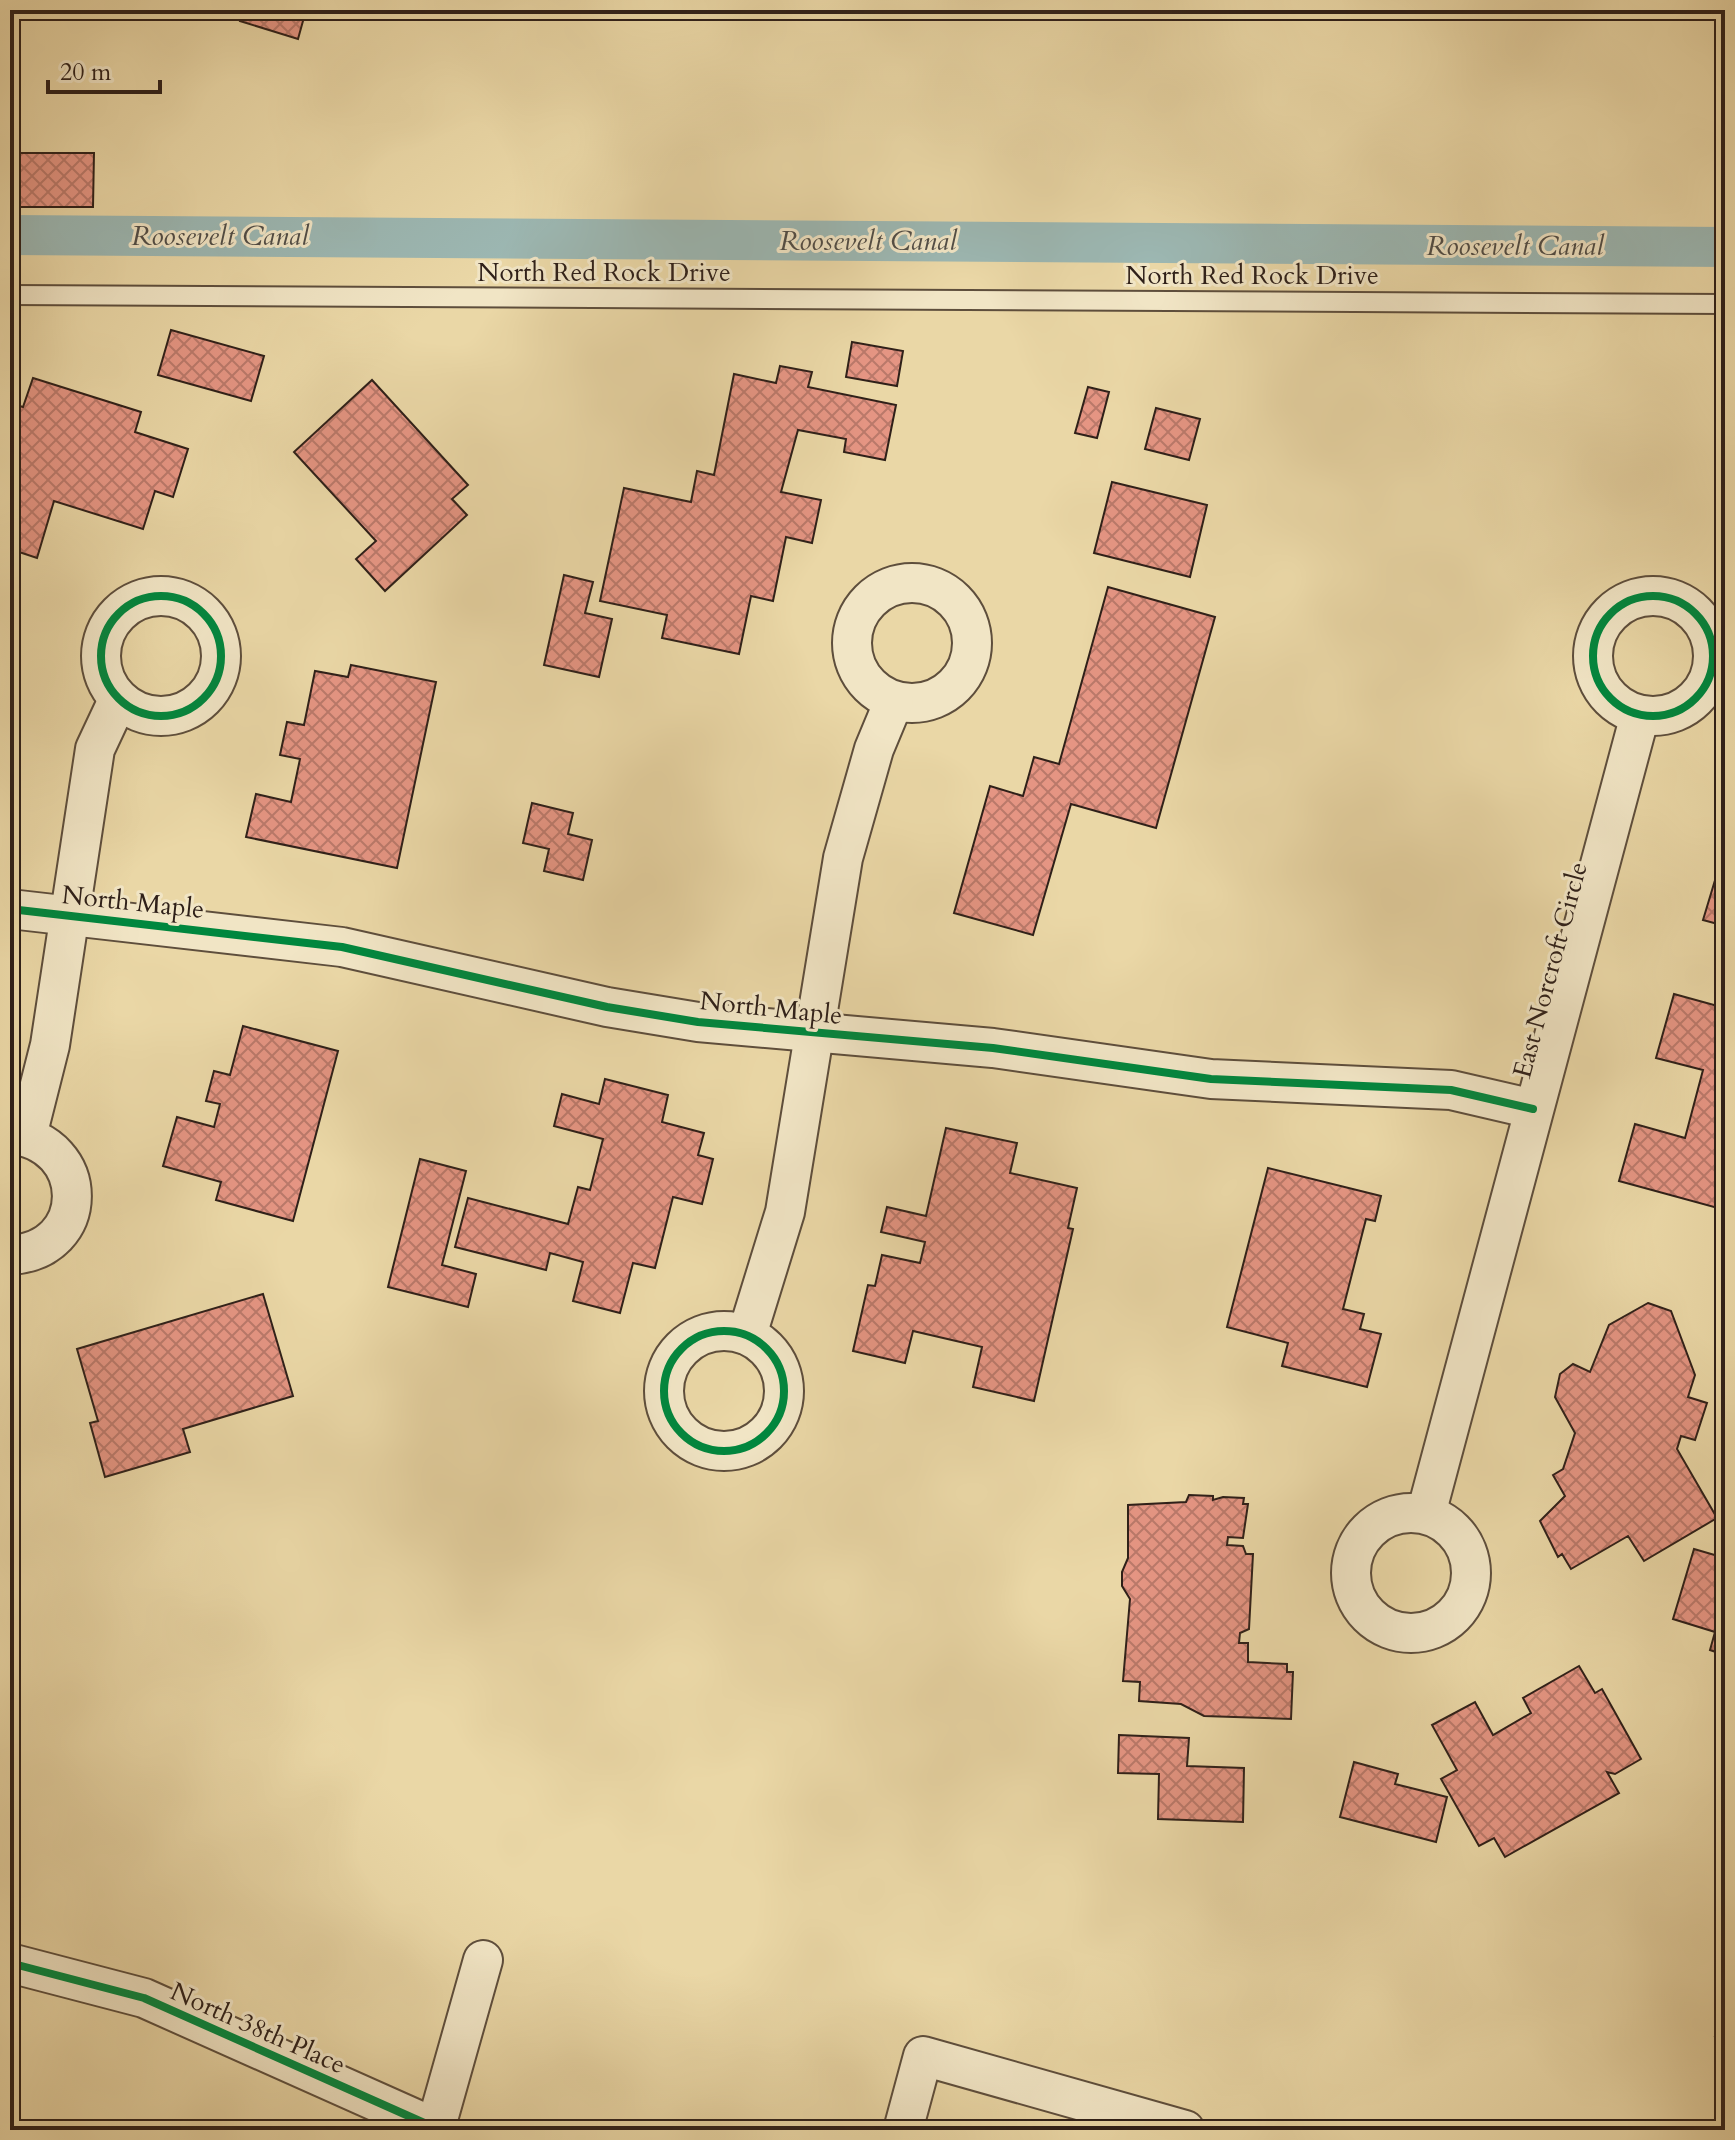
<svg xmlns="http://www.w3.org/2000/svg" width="1735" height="2140" viewBox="0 0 1735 2140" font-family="Cardo,serif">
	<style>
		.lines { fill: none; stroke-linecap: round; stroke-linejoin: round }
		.canal { stroke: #9cb7b2; stroke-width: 40 }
		.building { fill: url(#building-cross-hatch); stroke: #2f2019; stroke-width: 2 }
		.service-casing { stroke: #5e4e3c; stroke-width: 22 }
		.minor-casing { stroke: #5e4e3c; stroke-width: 42 }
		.service { stroke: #f1e5c5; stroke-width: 18 }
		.minor { stroke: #f1e5c5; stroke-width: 38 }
		.cycleway-casing { stroke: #f1e5c5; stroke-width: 13 }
		.cycleway { stroke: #00873e; stroke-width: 8 }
		.labels { text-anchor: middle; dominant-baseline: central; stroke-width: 6; stroke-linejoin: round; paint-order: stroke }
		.street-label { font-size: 26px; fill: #2f2019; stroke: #f1e5c5 }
		.water-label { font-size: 28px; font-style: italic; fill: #504d47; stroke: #f1e5c5 }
	</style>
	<defs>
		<pattern id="building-cross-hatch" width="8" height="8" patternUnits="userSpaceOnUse" patternTransform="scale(2)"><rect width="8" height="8" fill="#e59583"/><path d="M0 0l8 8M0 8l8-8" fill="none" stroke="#ba796a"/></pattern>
	</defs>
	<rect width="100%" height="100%" fill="#ead7a6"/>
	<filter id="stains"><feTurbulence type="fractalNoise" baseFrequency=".0025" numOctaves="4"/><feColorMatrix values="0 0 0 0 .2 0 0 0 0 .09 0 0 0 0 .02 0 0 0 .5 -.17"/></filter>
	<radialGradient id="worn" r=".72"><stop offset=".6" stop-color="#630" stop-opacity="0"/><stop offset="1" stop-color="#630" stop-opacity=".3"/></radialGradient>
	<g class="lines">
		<path class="canal" d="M10,235L1725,247"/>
	</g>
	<g class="building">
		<path d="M243,10H306L298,39L240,21Z"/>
		<path d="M10,153H94L93,207H10Z"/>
		<path d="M171,330L264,356L251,401L158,375Z"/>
		<path d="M852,342L903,351L897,386L846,377Z"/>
		<path d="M780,366L812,372L808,387L896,405L885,460L844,452L846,439L798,430L781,492L821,500L812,543L786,537L773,601L751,596L739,654L662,638L667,615L600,601L624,488L691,502L697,471L714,475L734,374L776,383Z"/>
		<path d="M33,378L141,412L135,432L188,449L173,497L155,491L143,529L54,501L37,558L10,549V488L17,464L10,462V413L13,404L23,407Z"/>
		<path d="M372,380L468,485L452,499L467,515L385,591L356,559L376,541L294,452Z"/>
		<path d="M1088,387L1109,392L1097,438L1075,433Z"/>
		<path d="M1156,408L1200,419L1189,460L1145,449Z"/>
		<path d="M1112,482L1207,505L1190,577L1094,553Z"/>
		<path d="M564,575L593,582L585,613L612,619L599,677L544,665Z"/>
		<path d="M1108,587L1215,617L1156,828L1071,804L1033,935L954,913L990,786L1023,796L1034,757L1059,764Z"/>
		<path d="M351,665L436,682L397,868L246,837L256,794L291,802L300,759L280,755L287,722L304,725L315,671L348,677Z"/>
		<path d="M532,803L573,813L568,834L592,840L583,880L544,871L549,849L523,843Z"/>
		<path d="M1725,847V926L1703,920Z"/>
		<path d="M1674,994L1725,1008V1210L1619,1181L1635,1124L1685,1138L1703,1070L1656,1058Z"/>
		<path d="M243,1026L338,1051L293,1221L216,1200L221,1182L163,1166L177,1117L214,1127L220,1104L206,1101L214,1071L230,1075Z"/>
		<path d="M605,1079L668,1095L662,1122L704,1133L698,1155L713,1159L702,1204L673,1197L655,1268L633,1263L620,1313L573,1301L583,1262L550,1253L546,1270L455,1247L468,1198L568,1224L578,1187L590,1190L603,1139L554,1126L562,1094L599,1104Z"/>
		<path d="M946,1128L1017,1143L1010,1173L1077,1188L1068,1228L1073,1229L1034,1401L973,1387L982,1347L913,1331L905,1363L853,1351L868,1285L875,1286L882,1255L920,1263L925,1242L881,1232L887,1207L926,1216Z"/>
		<path d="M420,1159L466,1171L442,1265L476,1274L468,1307L388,1287Z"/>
		<path d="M1268,1168L1381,1196L1375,1221L1366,1219L1343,1309L1364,1314L1360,1329L1381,1334L1367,1387L1282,1366L1288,1343L1227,1327Z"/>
		<path d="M263,1294L293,1396L183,1429L190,1452L105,1477L90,1423L98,1421L77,1349Z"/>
		<path d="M1648,1303L1671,1311L1695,1375L1688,1397L1707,1403L1695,1440L1681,1436L1677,1449L1717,1518L1644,1561L1628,1536L1571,1569L1562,1554L1558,1557L1540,1521L1565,1496L1553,1475L1563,1469L1575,1433L1555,1397L1560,1374L1573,1364L1590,1372L1609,1325Z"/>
		<path d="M1189,1495L1213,1496V1500L1223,1497L1244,1498L1243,1504H1248L1243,1538L1228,1537L1227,1545L1243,1546L1246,1554H1253L1249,1629L1240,1633L1239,1643H1248V1662L1287,1664V1672H1293L1291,1719L1204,1716L1181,1704L1139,1701L1140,1682L1123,1681L1130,1599L1122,1586V1572L1128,1558V1505L1186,1502Z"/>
		<path d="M1694,1549L1725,1558V1655L1710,1650L1715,1632L1673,1619Z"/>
		<path d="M1579,1666L1595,1693L1602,1689L1641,1759L1615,1774L1607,1772L1619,1793L1505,1857L1494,1838L1479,1846L1441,1779L1457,1770L1432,1725L1475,1702L1493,1735L1531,1713L1523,1698Z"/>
		<path d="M1119,1735L1189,1738L1187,1766L1244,1768L1243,1822L1158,1819L1159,1774L1118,1773Z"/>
		<path d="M1354,1762L1398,1774L1395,1784L1447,1797L1436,1842L1340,1817Z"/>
		<path d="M1725,2032V2055L1715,2037Z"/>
	</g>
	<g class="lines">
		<defs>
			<path id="service" d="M10,295L1725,304"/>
			<g id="minor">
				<circle cx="912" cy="643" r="60"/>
				<circle cx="161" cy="656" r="60"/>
				<circle cx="1653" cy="656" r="60"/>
				<path d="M10,909L342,947L607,1007L698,1022L993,1048L1211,1079L1451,1090L1533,1109"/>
				<path d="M10,1134C93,1143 92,1251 10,1255"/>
				<path d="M27,1136L50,1045L95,749L118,700"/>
				<circle cx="724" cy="1391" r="60"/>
				<path d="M747,1335L785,1212L843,858L874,749L894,701"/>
				<circle cx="1411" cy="1573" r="60"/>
				<path d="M1426,1514L1640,715"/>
				<path d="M10,1963L144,1998L440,2130"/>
				<path d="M435,2130L483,1960"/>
				<path d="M903,2130L923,2056L1185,2130"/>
			</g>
		</defs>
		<use href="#service" class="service-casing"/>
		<use href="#minor" class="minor-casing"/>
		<use href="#service" class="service"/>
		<use href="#minor" class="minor"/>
		<defs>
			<g id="cycleway">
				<circle cx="161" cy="656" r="60"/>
				<circle cx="1653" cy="656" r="60"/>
				<path d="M10,909L342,947L607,1007L698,1022L993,1048L1211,1079L1451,1090L1533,1109"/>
				<circle cx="724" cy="1391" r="60"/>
				<path d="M10,1963L144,1998L440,2130"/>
			</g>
		</defs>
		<use href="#cycleway" class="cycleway-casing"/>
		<use href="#cycleway" class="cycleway"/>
	</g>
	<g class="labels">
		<g class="street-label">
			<text x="604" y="272">North Red Rock Drive</text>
			<text x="1252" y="275">North Red Rock Drive</text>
			<text transform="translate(133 902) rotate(6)">North Maple</text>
			<text transform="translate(1550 970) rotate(-75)">East Norcroft Circle</text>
			<text transform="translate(771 1008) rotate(6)">North Maple</text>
			<text transform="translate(258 2028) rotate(24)">North 38th Place</text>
		</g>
		<g class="water-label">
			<text x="220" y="236">Roosevelt Canal</text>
			<text x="868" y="241">Roosevelt Canal</text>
			<text x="1515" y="246">Roosevelt Canal</text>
		</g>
	</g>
	<rect width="1735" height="2140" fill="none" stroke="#ead7a6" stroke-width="40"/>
	<rect x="12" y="12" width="1711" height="2116" fill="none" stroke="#2f2019" stroke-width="4"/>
	<rect x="20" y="20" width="1695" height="2100" fill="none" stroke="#2f2019" stroke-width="2"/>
	<path d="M48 80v12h112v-12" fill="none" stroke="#2f2019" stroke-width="4"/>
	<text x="60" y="80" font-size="24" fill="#2f2019" stroke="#f1e5c5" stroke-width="6" paint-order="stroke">20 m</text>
	<rect width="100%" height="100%" filter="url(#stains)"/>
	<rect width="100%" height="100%" fill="url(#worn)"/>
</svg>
